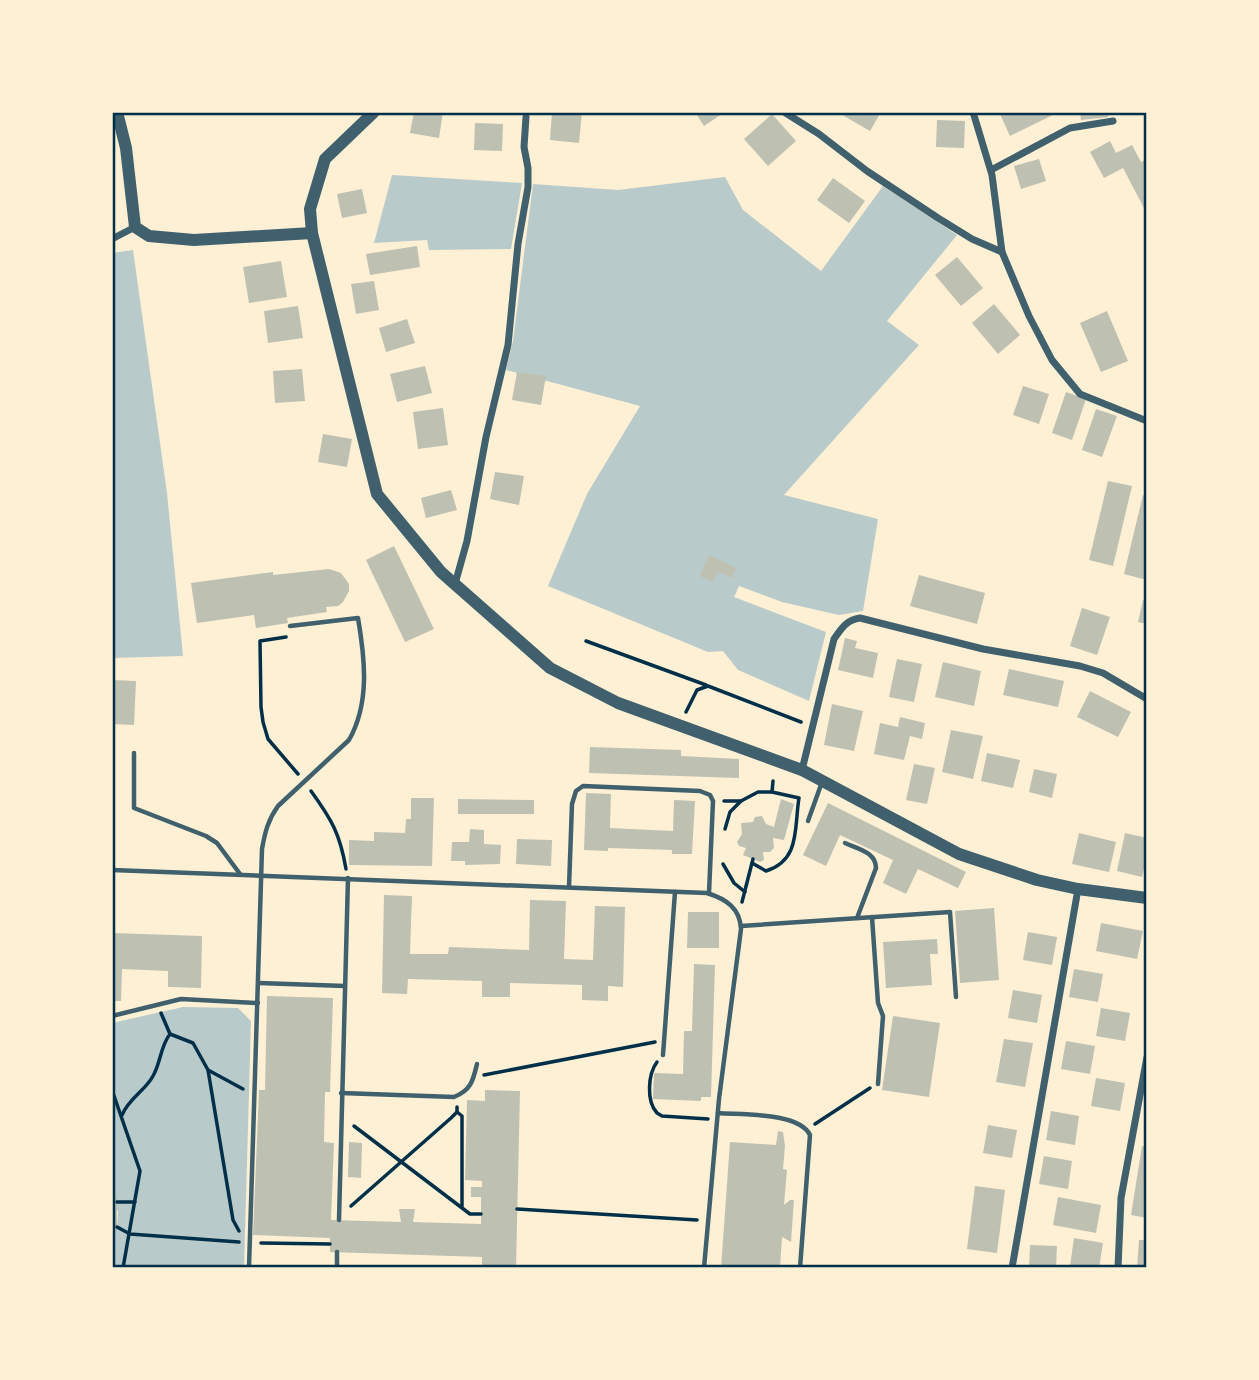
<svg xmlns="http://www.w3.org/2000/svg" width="1259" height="1380" viewBox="0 0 1259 1380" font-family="'Sofia Sans Condensed',sans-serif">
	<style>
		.green { fill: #b9caca }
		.building { fill: #bec0b2 }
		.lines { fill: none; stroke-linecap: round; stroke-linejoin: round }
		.path { stroke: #003049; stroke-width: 3.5 }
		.service { stroke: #3f606c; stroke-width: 4.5 }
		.minor { stroke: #3f606c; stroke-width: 7 }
		.tertiary { stroke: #3f606c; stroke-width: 12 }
		.neatline { fill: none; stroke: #003049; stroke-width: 2.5 }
	</style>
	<rect width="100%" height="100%" fill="#fdf0d5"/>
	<g class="green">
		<path d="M392,175L522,183L511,249L429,250L427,240L374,243Z"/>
		<path d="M725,177L743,210L821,271L883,186L957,235L887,321L919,345L784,495L878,519L863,611L839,615L782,602L739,586L734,597L826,632L809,701L738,670L723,651L708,652L548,586L587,494L640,406L506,370L513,341L533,184L618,190Z"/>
		<path d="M133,250L167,493L183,656L112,658V253Z"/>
		<path d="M183,1007L238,1008L251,1021L244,1268H112V1230H117L118,1212L112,1198V1023Z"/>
	</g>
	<g class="building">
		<path d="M414,112H443L439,138L410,133Z"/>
		<path d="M552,112H582L579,143L550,140Z"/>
		<path d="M695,112H725L704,126Z"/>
		<path d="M837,112H881L870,131Z"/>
		<path d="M999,112H1054L1055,114L1010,136Z"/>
		<path d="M1080,112H1108V117L1081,120Z"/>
		<path d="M772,114L796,141L768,166L744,139Z"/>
		<path d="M937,120L965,121L964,148L936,147Z"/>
		<path d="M475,123L503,124L502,151L474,150Z"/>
		<path d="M1110,141L1116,153L1132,145L1141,162L1147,159V206L1144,208L1123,168L1104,178L1090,152Z"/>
		<path d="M1039,159L1046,181L1021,189L1014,166Z"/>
		<path d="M833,178L865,201L849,223L817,200Z"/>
		<path d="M362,189L367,213L342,218L337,194Z"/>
		<path d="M417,246L420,267L370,275L366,254Z"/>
		<path d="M957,257L983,288L961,306L935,275Z"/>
		<path d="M281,261L287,297L249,303L243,267Z"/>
		<path d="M374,281L379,310L356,314L351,284Z"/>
		<path d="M994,304L1020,335L998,354L972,323Z"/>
		<path d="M298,306L303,338L268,343L264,311Z"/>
		<path d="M1107,311L1128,361L1101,372L1080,323Z"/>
		<path d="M407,319L415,343L386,352L379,328Z"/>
		<path d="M425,366L432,393L397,402L390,374Z"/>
		<path d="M302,369L305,401L275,403L273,371Z"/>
		<path d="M517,372L546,376L541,405L512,400Z"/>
		<path d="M1023,386L1049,394L1039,424L1013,415Z"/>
		<path d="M1066,392L1086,399L1072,440L1052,433Z"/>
		<path d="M443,408L448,445L418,449L413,412Z"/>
		<path d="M1096,409L1117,416L1102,457L1082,450Z"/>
		<path d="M323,434L352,439L347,467L318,462Z"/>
		<path d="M495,472L524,476L519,505L490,499Z"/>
		<path d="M1108,481L1132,486L1113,566L1089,560Z"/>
		<path d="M451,490L457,510L426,518L421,498Z"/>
		<path d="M1143,495L1147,496V580L1124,574Z"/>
		<path d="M394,546L434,629L405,642L366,560Z"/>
		<path d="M709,555L736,568L732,578L718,572L713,582L700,576Z"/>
		<path d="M329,569L341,573L349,584V591L343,602L338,606L326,607L327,612L287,618L288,623L256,628L254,615L197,623L191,583L273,572V575Z"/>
		<path d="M919,575L985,593L977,624L910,606Z"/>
		<path d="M1143,600L1147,601V624L1138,622Z"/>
		<path d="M1082,608L1110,617L1097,655L1070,646Z"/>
		<path d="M845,638L857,641L855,648L878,653L873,678L838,670Z"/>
		<path d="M897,659L922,664L914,702L889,697Z"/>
		<path d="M943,662L981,671L974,706L935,697Z"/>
		<path d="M1009,669L1064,681L1058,707L1003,695Z"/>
		<path d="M112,680L136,681L134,725L112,724Z"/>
		<path d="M1090,691L1131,712L1118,737L1077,717Z"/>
		<path d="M832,704L863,711L854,751L824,745Z"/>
		<path d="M900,717L925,723L922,739L910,736L904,760L874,754L880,723L898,727Z"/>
		<path d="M951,730L983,736L973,779L942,772Z"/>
		<path d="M590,747L681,750V756L739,759V778L589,773Z"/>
		<path d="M987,753L1020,760L1013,788L981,781Z"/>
		<path d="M914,764L935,768L927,804L906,800Z"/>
		<path d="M1034,769L1057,774L1052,798L1029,792Z"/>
		<path d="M586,793L611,794L610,828L673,831L674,800L695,801L692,854H672V850L608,848V851L584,850Z"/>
		<path d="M411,798H434L432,866L349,865V840L374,841V832L405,833L406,819H411Z"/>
		<path d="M458,799L534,800V814H458Z"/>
		<path d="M781,799L794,804L784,840L773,838L774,848L770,852H763L764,860L760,862L743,855L746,848L739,846L737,842L742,834L741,823L753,822L755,817L762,816L766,824L774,827Z"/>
		<path d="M828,803L966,872L958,888L918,869L906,894L883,883L893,860L840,835L826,866L803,855Z"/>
		<path d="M470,829L484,830V844L501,845L500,864L465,865V861H451L452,842H469Z"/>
		<path d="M1079,833L1116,842L1109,872L1072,864Z"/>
		<path d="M1125,833L1147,838V855L1142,877L1117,871Z"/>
		<path d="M517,839L552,840L551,866L516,864Z"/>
		<path d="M384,895L412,896L410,954H448L449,947L529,950L530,900L566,901L564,959L593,960L595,906L625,907L623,987L608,986V1001L582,1000V985L510,983V997H482V981L408,979L407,994L382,993Z"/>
		<path d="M994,908L999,980L960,983L955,911Z"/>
		<path d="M688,912H719V948H687Z"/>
		<path d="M1101,923L1143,931L1137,959L1096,951Z"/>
		<path d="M1028,932L1057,937L1052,965L1023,960Z"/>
		<path d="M112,933L202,936L201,988L168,987V971L122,969L121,1001H112Z"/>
		<path d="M937,939L938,954H930L932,985L886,988L883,942Z"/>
		<path d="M694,964L715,965L711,1097H701V1101L653,1099L654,1073L683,1074L684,1031H692Z"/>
		<path d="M1074,969L1103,974L1098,1002L1069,997Z"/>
		<path d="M1013,990L1042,995L1037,1023L1008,1018Z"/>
		<path d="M267,996L333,998L330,1092H325L324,1142L334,1143L331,1220L401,1222L399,1209H415L413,1222L481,1224V1197H471V1187H482V1181L465,1180L467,1100L485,1101V1090L520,1091L516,1268H482V1257L330,1252V1238L253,1235L259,1090H265Z"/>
		<path d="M1101,1008L1130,1013L1125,1041L1096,1036Z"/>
		<path d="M893,1016L940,1023L929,1097L882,1090Z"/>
		<path d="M1004,1039L1033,1043L1025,1087L996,1082Z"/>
		<path d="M1066,1041L1095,1046L1090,1074L1061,1069Z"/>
		<path d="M1096,1078L1125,1083L1120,1111L1091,1106Z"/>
		<path d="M1051,1111L1079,1116L1075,1145L1046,1140Z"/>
		<path d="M988,1125L1017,1130L1012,1158L983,1153Z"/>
		<path d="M778,1131L783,1132L785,1146L783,1169L787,1170L784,1205L790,1200H794L791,1242L782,1237L780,1268H721L730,1142L776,1145Z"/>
		<path d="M349,1142L362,1143L361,1178L348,1177Z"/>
		<path d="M1142,1146L1147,1147V1218L1131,1215Z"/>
		<path d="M1044,1156L1072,1161L1068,1189L1039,1184Z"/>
		<path d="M975,1186L1005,1190L997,1253L967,1249Z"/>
		<path d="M1058,1197L1101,1205L1096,1233L1053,1225Z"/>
		<path d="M112,1198H117V1231L112,1230Z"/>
		<path d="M1074,1238L1103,1243L1099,1268L1070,1266Z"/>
		<path d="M1139,1240H1147V1268L1137,1267Z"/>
		<path d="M1030,1245L1057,1246L1056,1268H1029Z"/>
	</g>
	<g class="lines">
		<g class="path">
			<path d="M286,637L260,641L261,707L263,722L268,739L298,774"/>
			<path d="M586,641L706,685"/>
			<path d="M686,712L697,690L708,686L801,722"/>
			<path d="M311,791C332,820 340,834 346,869"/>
			<path d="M724,801H741L758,792H772L773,781"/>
			<path d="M725,829L730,812L741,801"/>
			<path d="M752,863L766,871C801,860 794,827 799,798L772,792"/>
			<path d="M723,864L734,883L745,892"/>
			<path d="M742,902L753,859"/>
			<path d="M161,1013L170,1034L193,1043L208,1070L233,1220L239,1231"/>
			<path d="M657,1062C648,1074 646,1101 657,1113L662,1116L708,1119"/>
			<path d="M208,1070L243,1089"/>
			<path d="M484,1075L655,1042"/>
			<path d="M112,1090L140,1171L123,1268"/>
			<path d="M457,1112L462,1116V1206"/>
			<path d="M122,1115C129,1098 145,1091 153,1076C161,1062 160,1047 170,1034"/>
			<path d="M815,1124L870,1088"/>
			<path d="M354,1126L470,1214H481"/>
			<path d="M117,1202H135"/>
			<path d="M351,1206L451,1118L457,1112V1107"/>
			<path d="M517,1209L697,1220"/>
			<path d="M117,1227L130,1234L239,1242"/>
			<path d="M261,1243L330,1244"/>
		</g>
		<g class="service">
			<path d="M134,753V808L206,836L217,843L240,874"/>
			<path d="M808,821L822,782"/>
			<path d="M845,843C858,849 876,852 876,868L857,918"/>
			<path d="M112,870L707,893C726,899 740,908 741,929L719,1099L704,1268"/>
			<path d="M569,887L572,804L576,791L583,786L700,791L710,795L713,801L709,893"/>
			<path d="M872,917L878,1003L883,1016L878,1084"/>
			<path d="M741,926L950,912L956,997"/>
			<path d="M259,983L345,986"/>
			<path d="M112,1016L181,999L258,1003"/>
			<path d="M663,1055L675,892"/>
			<path d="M341,1093L454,1097C471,1090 473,1081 477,1064"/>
			<path d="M718,1113C741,1115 799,1112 810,1135L800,1268"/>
			<path d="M339,1220L348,878"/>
			<path d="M249,1268L262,849C265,832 268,820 278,806L349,740C370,703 365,659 358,618L290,626"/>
			<path d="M337,1268V1252"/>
		</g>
		<g class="minor">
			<path d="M784,112L819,134L867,171L938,218L972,239L1002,252"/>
			<path d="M973,112L992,175L1002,252L1029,316L1052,360L1080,394L1147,421"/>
			<path d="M991,170L1070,128L1113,121"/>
			<path d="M112,239L135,227"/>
			<path d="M455,584L467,541L486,437L508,345L518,244L528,187V168L524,147L526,117"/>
			<path d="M802,770L834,639C841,629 846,620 860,618L983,649L1080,666L1103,673L1147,699"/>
			<path d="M1012,1268L1078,889"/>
			<path d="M1118,1268L1121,1198L1147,1057"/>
		</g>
		<g class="tertiary">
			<path d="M117,112L126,148L135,227L149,236L194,240L312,233"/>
			<path d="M374,112L325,159L310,209L312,233L377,494L441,572L550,668L618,703L802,770L959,854L1037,880L1078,889L1147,898"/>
		</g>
	</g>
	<rect width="1259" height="1380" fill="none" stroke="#fdf0d5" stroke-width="228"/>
	<rect x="114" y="114" width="1031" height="1152" class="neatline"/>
</svg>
